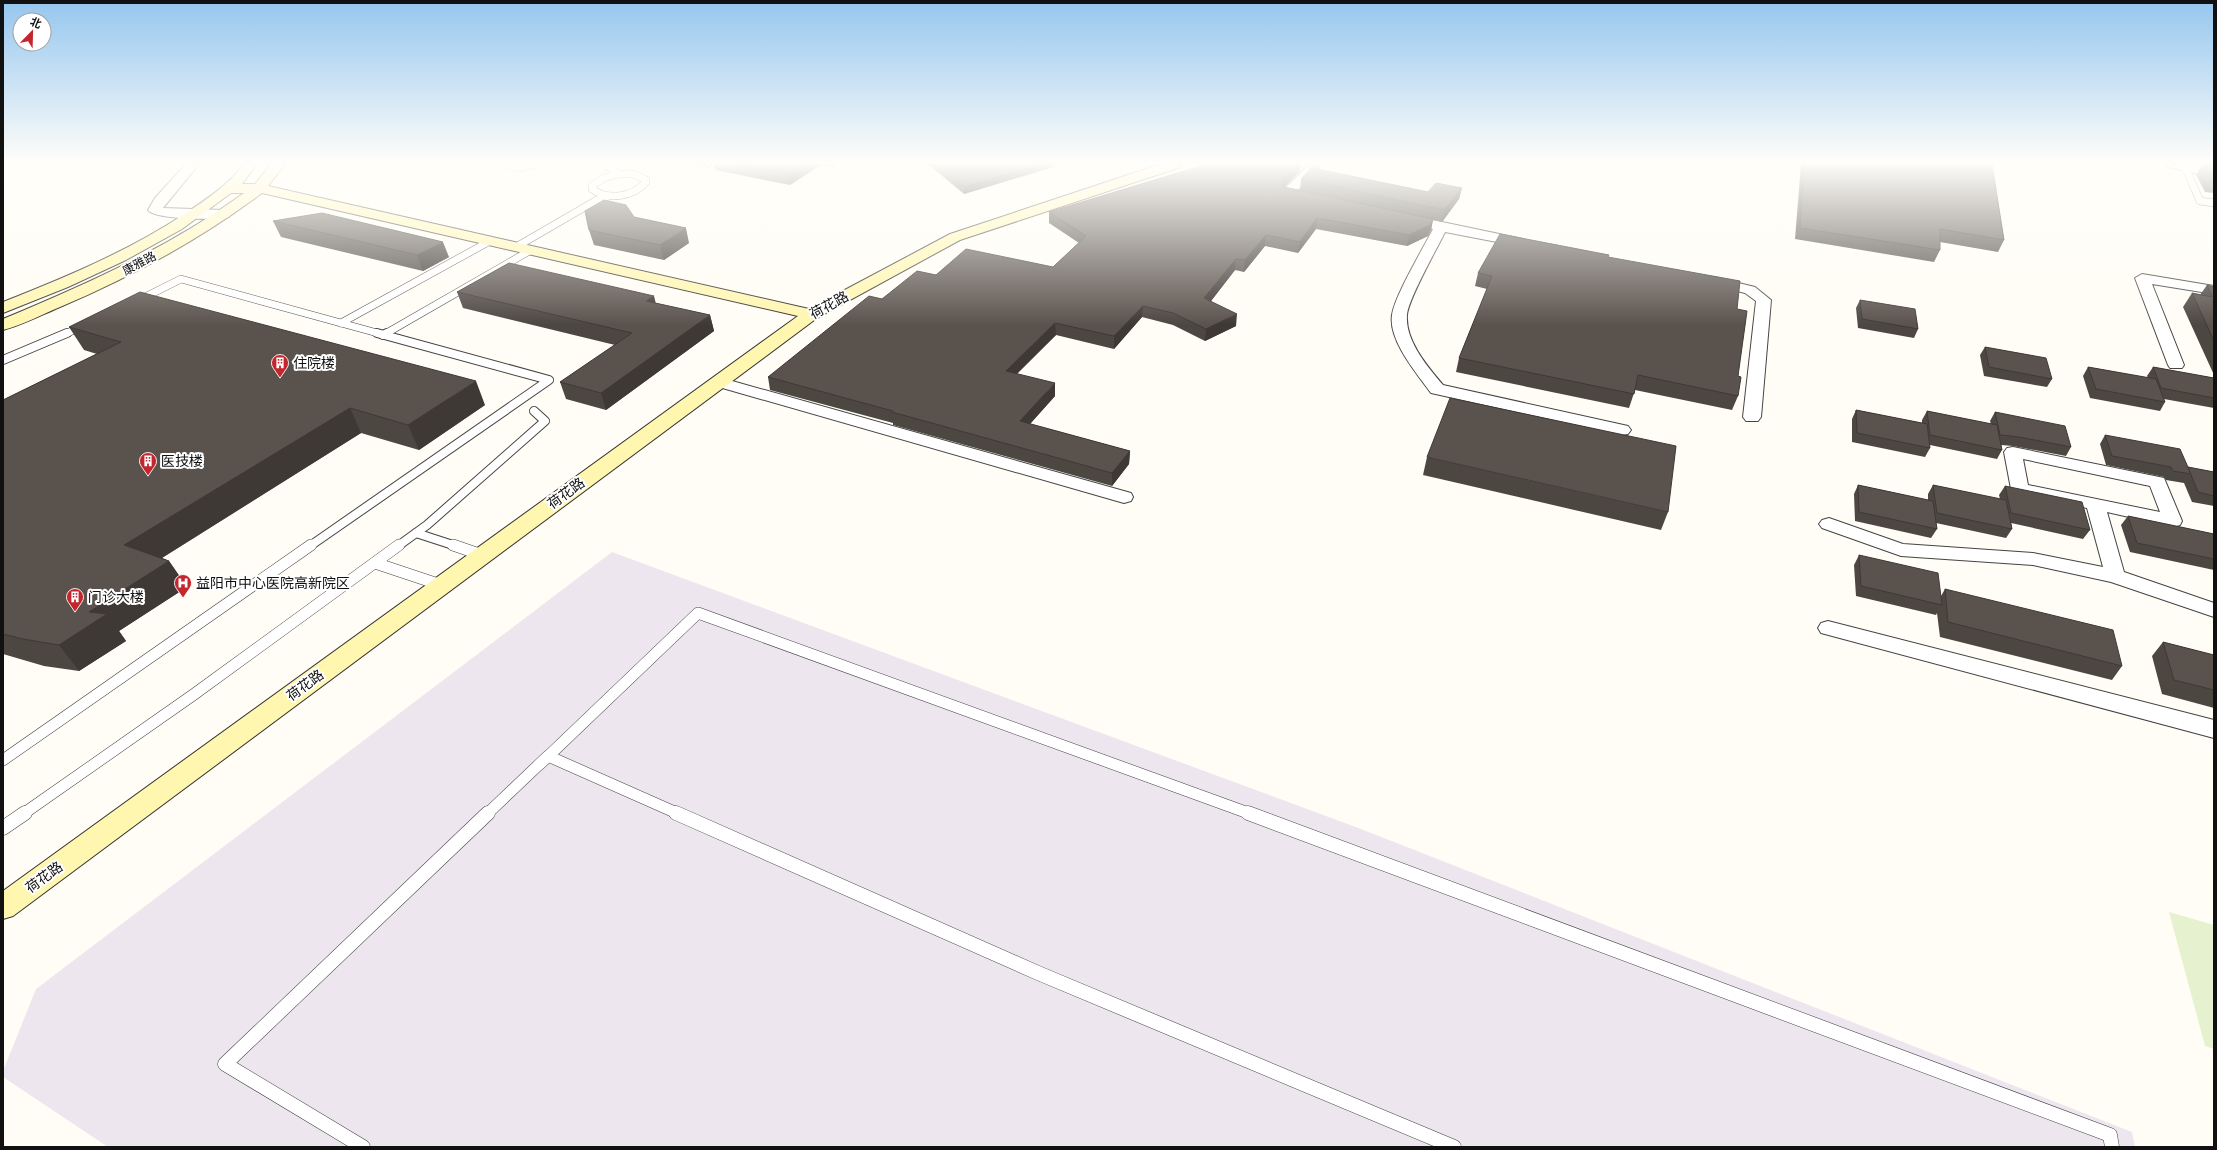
<svg xmlns="http://www.w3.org/2000/svg" width="2217" height="1150" viewBox="0 0 2217 1150" font-family="'Libre Baskerville','Noto Sans SC',serif">
	<style>
		.industrial { fill: #eee6ef }
		.pitch { fill: #e6f2cf }
		.lines { fill: none; stroke-linecap: round; stroke-linejoin: round }
		.lane-far3-casing { stroke: #444; stroke-width: 8 }
		.lane-far2-casing { stroke: #444; stroke-width: 10 }
		.lane-far1-casing { stroke: #444; stroke-width: 12 }
		.lane-casing { stroke: #444; stroke-width: 15 }
		.street-casing { stroke: #444; stroke-width: 2 }
		.secondary-casing { stroke: #333; stroke-width: 2 }
		.path { stroke: #333; stroke-width: 1.5; stroke-dasharray: 3 1.5; stroke-linecap: butt }
		.lane-far3 { stroke: #fff; stroke-width: 7 }
		.lane-far2 { stroke: #fff; stroke-width: 8 }
		.lane-far1 { stroke: #fff; stroke-width: 11 }
		.lane { stroke: #fff; stroke-width: 14 }
		.street { fill: #fff; fill-rule: evenodd }
		.secondary { fill: #fff6b0; fill-rule: evenodd }
		.wall { fill: #4d4742 }
		.shaded-wall { fill: #3f3936 }
		.building { fill: #5a524d; stroke: #3f3936 }
		.labels { text-anchor: middle; dominant-baseline: central; stroke-width: 4; stroke-linejoin: round; paint-order: stroke }
		.far-street-label { font-size: 12px; fill: #111; stroke: #fff }
		.street-label { font-size: 14px; fill: #111; stroke: #fff }
		.poi-label { font-size: 14px; fill: #111; stroke: #fff; text-anchor: start }
	</style>
	<rect width="100%" height="100%" fill="#fffdf5"/>
	<path class="industrial" d="M612,552L1361,829L2132,1132L2135,1147H108L3,1077V1071L36,989Z"/>
	<path class="pitch" d="M2169,912L2214,925V1049L2205,1046Z"/>
	<g class="lines">
		<defs>
			<g id="lane-far3">
				<path d="M507,164L517,168L537,164"/>
				<path d="M604,164L618,174"/>
				<path d="M2186,169L2200,201L2214,203"/>
				<path d="M618,174H633L646,180V182C633,197 608,201 592,189V186L604,178Z"/>
				<path d="M516,247L597,200L609,196"/>
				<path d="M137,301L181,279L381,334"/>
				<path d="M341,323L490,241"/>
				<path d="M65,334L83,326"/>
				<path d="M385,334L531,250"/>
			</g>
			<g id="lane-far2">
				<path d="M383,335L387,333"/>
				<path d="M3,360L67,333"/>
				<path d="M416,533L456,546"/>
				<path d="M310,546L549,380L377,333"/>
				<path d="M398,546L427,525L545,421L534,411"/>
			</g>
			<g id="lane-far1">
				<path d="M453,545L482,555"/>
				<path d="M375,563L441,585"/>
				<path d="M3,760L311,545"/>
				<path d="M540,764L698,613L1251,814"/>
				<path d="M23,814L193,695L399,545"/>
				<path d="M487,814L548,756L679,814"/>
			</g>
			<g id="lane">
				<path d="M676,813L1038,973L1454,1147"/>
				<path d="M1248,813L2110,1135L2112,1147"/>
				<path d="M3,828L25,813"/>
				<path d="M363,1147L225,1064L488,813"/>
			</g>
			<g id="street">
				<path d="M186,164H199L163,208L224,210L229,211L231,214L229,217C216,220 155,220 148,210L155,198Z"/>
				<path d="M1305,164L1320,166L1297,191L1314,194L1315,197L1314,200L1309,201L1283,196L1282,193L1283,190L1307,167Z"/>
				<path d="M2166,164H2191L2214,169V177L2168,167Z"/>
				<path d="M1404,214L1523,239L1530,243L1523,247L1445,232C1437,249 1408,299 1407,315C1405,341 1428,367 1443,385L1628,426L1631,430L1628,434L1622,435L1431,393C1417,374 1388,340 1392,315C1395,295 1423,249 1433,229L1399,221L1397,218Z"/>
				<path d="M2142,274L2214,286V294L2152,284L2184,365L2182,368H2170L2168,365L2135,278Z"/>
				<path d="M1714,277L1755,287L1771,300L1761,417L1758,421H1746L1743,417L1756,301L1745,293L1709,284L1707,281L1709,278Z"/>
				<path d="M718,377L1131,493L1133,497L1131,501L1124,503L1117,501L712,385L710,382L712,379Z"/>
				<path d="M2013,447L2164,478L2182,521L2180,525L2173,527L2107,512L2124,572L2214,603V617L2111,582L2033,565L1901,556L1822,528L1819,524L1822,520L1829,518L1903,544L2033,553L2103,567L2087,508L2014,493L2011,489L2004,452L2007,448ZM2023,459L2150,486L2160,512L2028,485Z"/>
				<path d="M1828,621L2214,720V738L1821,633L1818,628L1821,623Z"/>
			</g>
			<path id="secondary" d="M244,164H257L242,184H255L271,164H285L268,186L809,309L950,234L1161,164H1182L1181,167L960,240L817,318L13,916L3,919V891L798,316L262,193C199,240 131,277 60,307C41,315 22,325 3,330V319C87,284 170,247 244,193H231L182,229L126,260L68,287L3,313V302C66,277 129,251 186,213C207,199 228,185 244,164Z"/>
		</defs>
		<use href="#lane-far3" class="lane-far3-casing"/>
		<use href="#lane-far2" class="lane-far2-casing"/>
		<use href="#lane-far1" class="lane-far1-casing"/>
		<use href="#lane" class="lane-casing"/>
		<use href="#street" class="street-casing"/>
		<use href="#secondary" class="secondary-casing"/>
		<g class="path">
			<path d="M698,164L709,167L712,164"/>
			<path d="M823,164L835,167"/>
		</g>
		<use href="#lane-far3" class="lane-far3"/>
		<use href="#lane-far2" class="lane-far2"/>
		<use href="#lane-far1" class="lane-far1"/>
		<use href="#lane" class="lane"/>
		<use href="#street" class="street"/>
		<use href="#secondary" class="secondary"/>
	</g>
	<g class="wall">
		<path d="M714,164H822L790,185L715,170Z"/>
		<path d="M928,164H1053V167L964,194Z"/>
		<path d="M1801,164H1992L2004,240L1998,252L1940,242V250L1934,262L1795,239Z"/>
		<path d="M2203,164H2214V193L2205,192L2196,175Z"/>
		<path d="M1322,170L1428,192L1462,188L1459,199L1442,222L1433,220L1431,230L1428,236L1407,246L1316,229L1298,253L1265,246L1244,272L1235,270L1211,301L1236,326L1205,341L1173,325L1142,317L1114,349L1056,335L1017,374L1055,396L1030,424L1130,451L1129,464L1112,486L893,425V423L770,390L768,377L882,299L936,275L1053,267L1079,243L1049,223V212L1300,171L1284,187L1300,190L1301,179Z"/>
		<path d="M273,221L449,257L423,271L281,237Z"/>
		<path d="M589,230L689,243L664,260L594,245Z"/>
		<path d="M1608,257L1737,309L1738,376V396L1732,410L1635,390L1629,408L1456,372L1459,358L1487,289L1475,286L1478,273Z"/>
		<path d="M2207,285L2214,287V375L2183,307L2192,293L2200,295Z"/>
		<path d="M457,292L656,303L710,315L714,331L606,410L566,399L560,382L615,345L463,308Z"/>
		<path d="M1860,300L1918,329L1914,338L1858,328L1856,308Z"/>
		<path d="M69,327L485,405L419,450L361,433L162,558L169,561L187,587L119,631L126,641L79,671L44,666L3,654V400L97,354L84,350Z"/>
		<path d="M1985,347L2052,379L2047,387L1984,376L1980,355Z"/>
		<path d="M2088,367L2148,378L2147,376L2153,367L2214,378V408L2164,399L2165,402L2160,411L2090,398L2083,376Z"/>
		<path d="M1856,410L1922,423V420L1927,411L1991,424L1990,421L1995,412L2071,447L2066,456L2013,446L2001,445L2002,450L1997,459L1930,445V448L1925,457L1852,442V419Z"/>
		<path d="M2105,435L2188,467L2214,472V506L2192,502L2184,483L2166,480L2164,477L2106,465L2100,444Z"/>
		<path d="M1427,457L1668,512L1661,530L1423,475Z"/>
		<path d="M1858,485L1928,500V494L1933,485L2000,499L1999,495L2005,486L2090,530L2083,539L2011,523L2012,529L2006,538L1936,523L1937,529L1931,538L1855,521L1854,494Z"/>
		<path d="M2128,516L2214,534V570L2130,552L2121,525Z"/>
		<path d="M1859,555L1941,596L1945,589L2122,666L2112,680L1940,637L1937,613L1936,615L1856,596L1854,565Z"/>
		<path d="M2163,642L2214,655V708L2162,694L2152,656Z"/>
	</g>
	<g class="shaded-wall">
		<path d="M804,164H822L790,185L789,174Z"/>
		<path d="M1038,164H1053V167L964,194V187Z"/>
		<path d="M1298,164H1301L1300,171L1282,189V183L1283,178Z"/>
		<path d="M1462,188L1459,199L1442,222L1444,210Z"/>
		<path d="M1317,218L1316,229L1298,253L1300,242Z"/>
		<path d="M1433,219L1431,230L1428,236L1407,246L1409,235Z"/>
		<path d="M686,228L689,243L664,260L660,245Z"/>
		<path d="M1266,235L1265,246L1244,272L1245,260Z"/>
		<path d="M443,242L449,257L423,271L417,255Z"/>
		<path d="M1236,259L1235,270L1204,310V298Z"/>
		<path d="M654,296L658,312L646,301Z"/>
		<path d="M1143,306L1142,317L1114,349V336Z"/>
		<path d="M1237,314L1236,326L1205,341L1206,329Z"/>
		<path d="M710,315L714,331L606,410L601,393Z"/>
		<path d="M1055,323L1056,335L1007,383L1006,371Z"/>
		<path d="M476,381L485,405L419,450L408,425Z"/>
		<path d="M1055,383V396L1021,434L1020,421Z"/>
		<path d="M350,408L361,433L141,571L124,545Z"/>
		<path d="M1130,451L1129,464L1112,486V473Z"/>
		<path d="M169,561L187,587L119,631L126,641L79,671L59,645L89,612Z"/>
	</g>
	<g class="building">
		<path d="M739,164H804L789,174Z"/>
		<path d="M936,164H1038L964,187Z"/>
		<path d="M1207,164H1298L1283,178L1282,183L1284,187L1433,219L1430,225L1409,235L1317,218L1300,242L1266,235L1245,260L1236,259L1204,298L1237,314L1206,329L1173,313L1143,306L1114,336L1055,323L1006,371L1055,383L1020,421L1130,451L1112,473L892,412L893,411L768,377L869,296L882,299L917,271L936,275L966,249L1053,267L1086,236L1049,212Z"/>
		<path d="M1804,164H1992L2004,240L1940,229V250L1800,228Z"/>
		<path d="M2206,164H2214V178Z"/>
		<path d="M1313,166L1322,170L1428,192L1436,183L1462,188L1444,210L1301,179Z"/>
		<path d="M604,200L626,205L634,217L686,228L660,245L589,230L585,211Z"/>
		<path d="M322,213L443,242L417,255L273,221Z"/>
		<path d="M1500,234L1609,255L1608,257L1740,281L1737,309L1747,311L1738,376L1741,377L1738,396L1638,375L1634,394L1459,358L1492,276L1478,273Z"/>
		<path d="M509,263L654,296L646,301L710,315L601,393L560,382L632,333L457,292Z"/>
		<path d="M2207,285L2214,287V341L2192,293L2212,297Z"/>
		<path d="M140,292L476,381L408,425L350,408L124,545L169,561L89,612L107,614L59,645L23,639L3,634V400L121,342L69,327Z"/>
		<path d="M1860,300L1915,309L1918,329L1862,319Z"/>
		<path d="M1985,347L2046,358L2052,379L1989,367Z"/>
		<path d="M2088,367L2156,379L2165,402L2096,389Z"/>
		<path d="M2153,367L2214,378V398L2161,388Z"/>
		<path d="M1450,398L1676,446L1668,512L1427,457Z"/>
		<path d="M1856,410L1927,424L1930,448L1857,433Z"/>
		<path d="M1927,411L1997,425L2002,450L1930,435Z"/>
		<path d="M1995,412L2065,426L2071,447L2019,437L2000,435Z"/>
		<path d="M2105,435L2180,449L2191,474L2173,471L2171,467L2112,456Z"/>
		<path d="M2188,467L2214,472V496L2198,492Z"/>
		<path d="M1858,485L1933,501L1937,529L1859,512Z"/>
		<path d="M1933,485L2006,500L2012,529L1937,513Z"/>
		<path d="M2005,486L2082,502L2090,530L2011,513Z"/>
		<path d="M2128,516L2214,534V559L2137,543Z"/>
		<path d="M1859,555L1938,573L1942,605L1861,586Z"/>
		<path d="M1945,589L2113,630L2122,666L1948,622Z"/>
		<path d="M2163,642L2214,655V690L2174,680Z"/>
	</g>
	<linearGradient id="sky" x2="0" y2="1"><stop stop-color="#95c6ee"/><stop offset="0.5" stop-color="#fffefa"/><stop offset="1" stop-color="#fffefa" stop-opacity="0"/></linearGradient>
	<rect width="2217" height="325" fill="url(#sky)"/>
	<defs>
		<symbol id="building-pin" viewBox="-11 -11 22 30"><path d="M0 17L-7.5 6A9.5 9.5 0 1 1 7.5 6Z" fill="#c4262e" stroke="#fff"/><path d="M-4-6H4V6H1V3H-1V6H-4ZM-2.5-4.3h1.7v1.8h-1.7ZM.8-4.3h1.7v1.8H.8ZM-2.5-1h1.7V.8h-1.7ZM.8-1h1.7V.8H.8Z" fill="#fff"/></symbol>
		<symbol id="hospital-pin" viewBox="-11 -11 22 30"><path d="M0 17L-7.5 6A9.5 9.5 0 1 1 7.5 6Z" fill="#c4262e" stroke="#fff"/><path d="M-5-5h3v3.5h4V-5h3V5h-3V1.5h-4V5h-3Z" fill="#fff"/></symbol>
	</defs>
	<g fill-rule="evenodd">
		<use href="#building-pin" x="270" y="353" width="20" height="27"/>
		<use href="#building-pin" x="138" y="451" width="20" height="27"/>
		<use href="#hospital-pin" x="173" y="573" width="20" height="27"/>
		<use href="#building-pin" x="65" y="587" width="20" height="27"/>
	</g>
	<g class="labels">
		<g class="far-street-label">
			<text transform="translate(139 263) rotate(-28)">康雅路</text>
		</g>
		<g class="street-label">
			<text transform="translate(829 305) rotate(-29)">荷花路</text>
			<text transform="translate(566 493) rotate(-36)">荷花路</text>
			<text transform="translate(305 685) rotate(-36)">荷花路</text>
			<text transform="translate(44 877) rotate(-36)">荷花路</text>
		</g>
		<g class="poi-label">
			<text x="293" y="363">住院楼</text>
			<text x="161" y="461">医技楼</text>
			<text x="196" y="583">益阳市中心医院高新院区</text>
			<text x="88" y="597">门诊大楼</text>
		</g>
	</g>
	<rect width="2217" height="1150" fill="none" stroke="#111111" stroke-width="8"/>
	<g transform="translate(32 32) rotate(23)"><circle r="19" fill="#ffffff" stroke="#a0a0a0"/>
	<path d="M0-3L7 15L0 10L-7 15Z" fill="#c4262e"/>
	<text y="-6" font-size="11" font-weight="bold" text-anchor="middle" fill="#111111">北</text>
	</g>
</svg>
